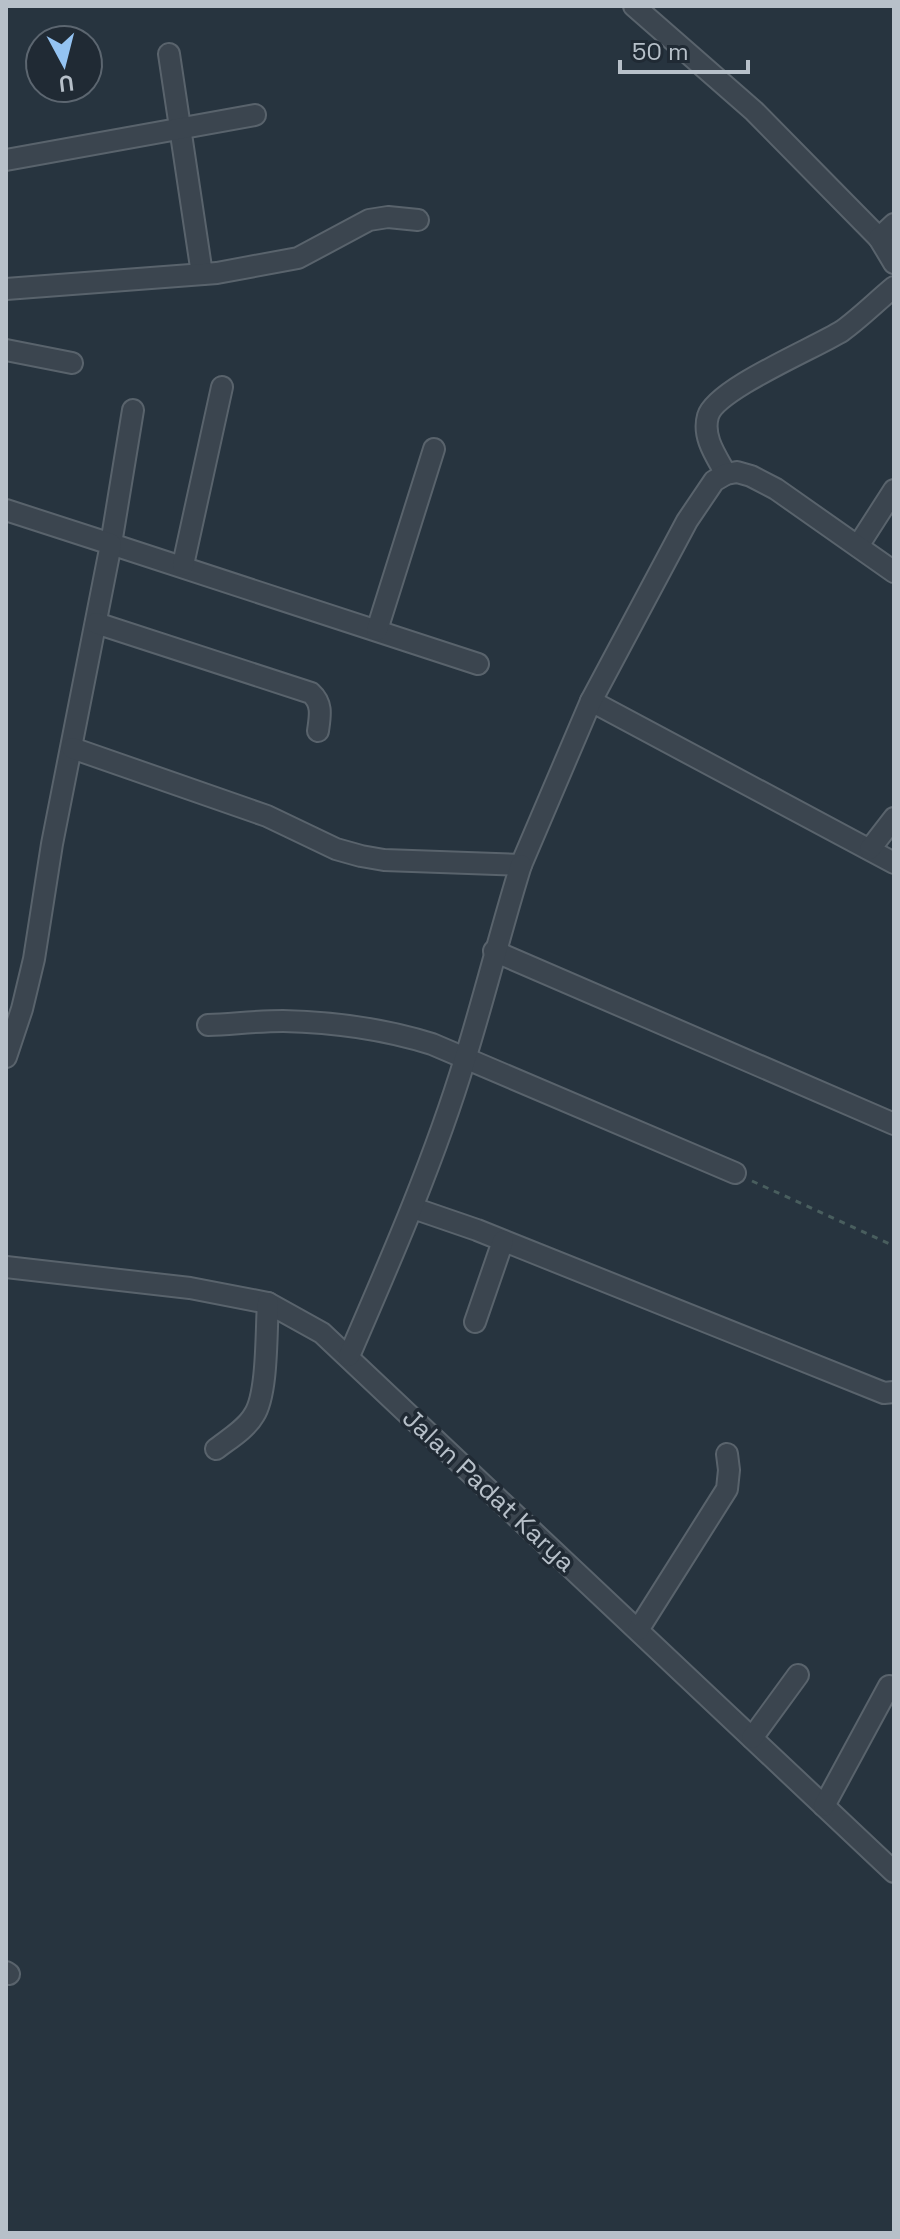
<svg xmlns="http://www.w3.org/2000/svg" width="900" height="2239" viewBox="0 0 900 2239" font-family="'Space Grotesk',sans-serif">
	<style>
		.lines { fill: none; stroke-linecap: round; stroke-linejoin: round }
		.street-casing { stroke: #59636c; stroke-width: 24 }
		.path { stroke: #495e5e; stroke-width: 3; stroke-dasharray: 6 6; stroke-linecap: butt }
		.street { stroke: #3b454f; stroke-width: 20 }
		.labels { text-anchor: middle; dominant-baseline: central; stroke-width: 7; stroke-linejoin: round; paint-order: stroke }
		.street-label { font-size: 26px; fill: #b7c0c9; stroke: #202a34 }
	</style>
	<rect width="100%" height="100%" fill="#27343f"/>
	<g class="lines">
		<defs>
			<g id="street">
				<path d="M634,6L754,111L879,238"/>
				<path d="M169,54L202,274"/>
				<path d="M6,160L255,115"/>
				<path d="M894,224L879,238L894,263"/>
				<path d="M6,289L217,273L298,258L369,220L388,217L418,220"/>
				<path d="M6,350L72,363"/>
				<path d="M133,410L111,544L478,664"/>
				<path d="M726,474C716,456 702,437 708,416C716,389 815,348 842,331C860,318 877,301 894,287"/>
				<path d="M6,510L111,544L52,844L34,959L22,1009L6,1057"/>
				<path d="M858,546L894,490"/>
				<path d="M183,565L222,387"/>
				<path d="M96,623L311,693C323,704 320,716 318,731"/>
				<path d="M377,630L434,449"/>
				<path d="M591,701L894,863"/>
				<path d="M72,748L267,816L336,849L361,856L384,860L521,865L591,701L687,521L714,481L726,474L737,472L751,476L776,489L894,572"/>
				<path d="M870,849L894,818"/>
				<path d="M494,951L894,1124"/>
				<path d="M208,1025C233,1024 258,1021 283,1021C334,1022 384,1029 432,1044L735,1173"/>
				<path d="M413,1208L477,1230L884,1393L894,1392"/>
				<path d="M6,1267L190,1288L268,1303L322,1333L894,1872"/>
				<path d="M475,1322L503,1241"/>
				<path d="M349,1356C391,1259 434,1161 465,1059C485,995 501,929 521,865"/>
				<path d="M216,1449C229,1439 246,1429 254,1415C268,1394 266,1330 268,1303"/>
				<path d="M638,1630L727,1489L729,1470L727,1454"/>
				<path d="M752,1738L798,1675"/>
				<path d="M824,1806L889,1686"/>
				<path d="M6,1972L9,1974"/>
			</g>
		</defs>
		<use href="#street" class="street-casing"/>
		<path class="path" d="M752,1181L894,1246"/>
		<use href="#street" class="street"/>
	</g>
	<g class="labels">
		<g class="street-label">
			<text transform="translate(489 1490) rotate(43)">Jalan Padat Karya</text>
		</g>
	</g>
	<rect width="900" height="2239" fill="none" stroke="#b7c0c9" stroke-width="16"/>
	<g transform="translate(64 64) rotate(173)"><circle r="38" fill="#202a34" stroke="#5c6670" stroke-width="2"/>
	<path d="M0-6L14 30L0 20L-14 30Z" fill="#94c3f2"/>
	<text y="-12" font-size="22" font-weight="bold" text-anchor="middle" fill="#b7c0c9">U</text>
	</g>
	<path d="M620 60v12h128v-12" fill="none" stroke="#b7c0c9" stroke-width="4"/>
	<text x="632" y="60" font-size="24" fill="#b7c0c9" stroke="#202a34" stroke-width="6" paint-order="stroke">50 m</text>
</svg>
